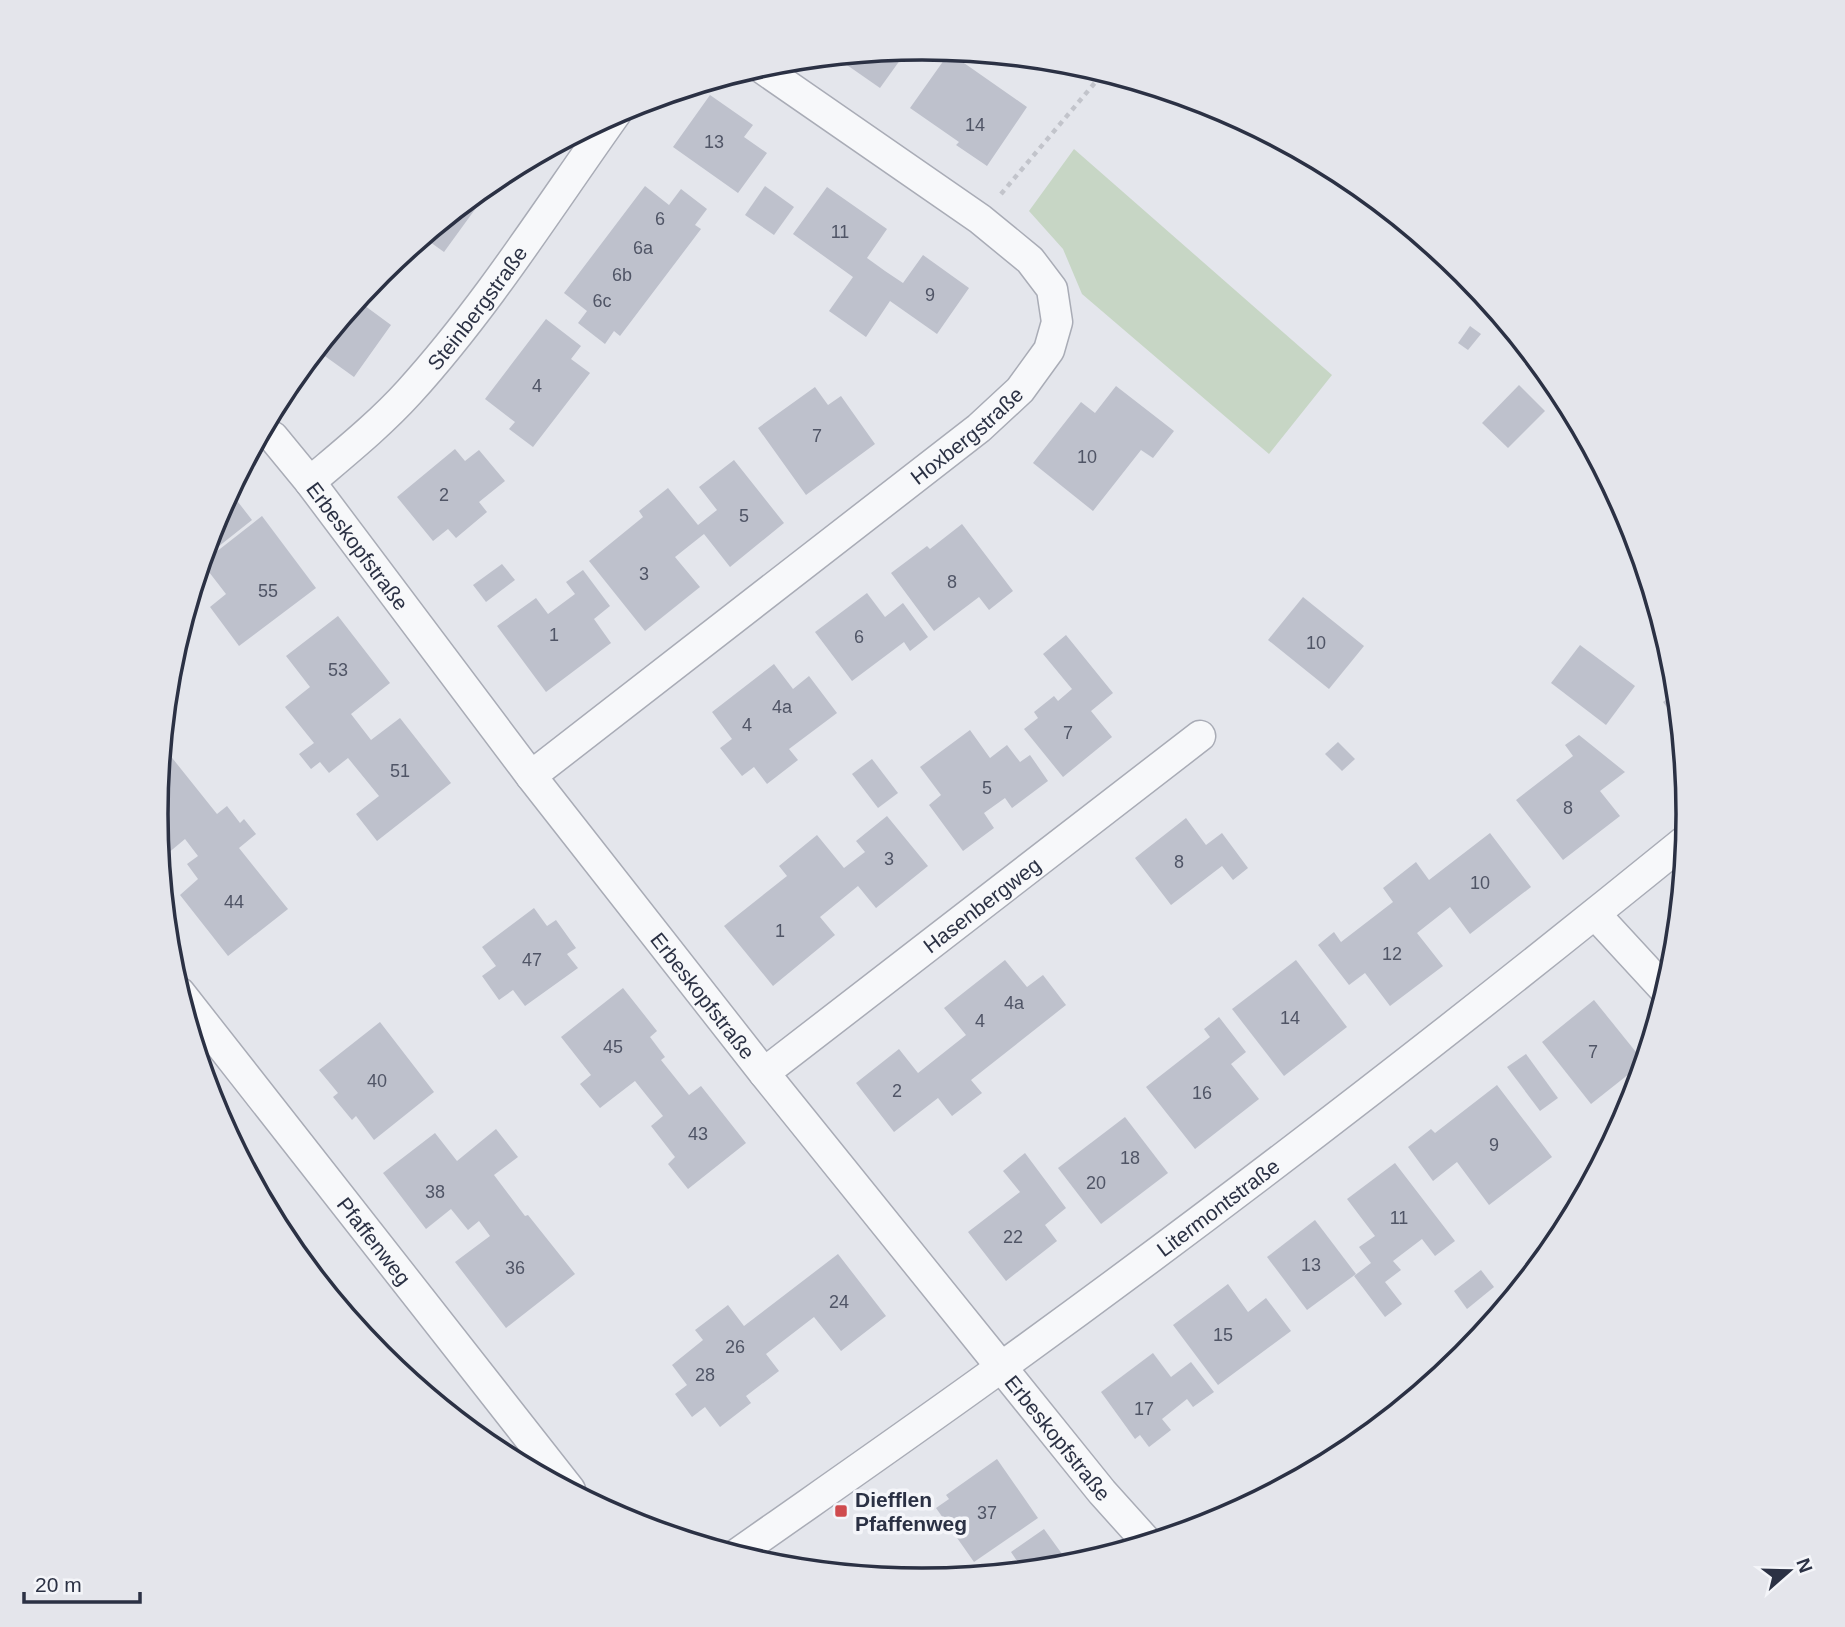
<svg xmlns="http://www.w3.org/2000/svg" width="1845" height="1627" viewBox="0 0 1845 1627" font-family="Helvetica,sans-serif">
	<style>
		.green { fill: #c7d6c5 }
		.building { fill: #bec1cc }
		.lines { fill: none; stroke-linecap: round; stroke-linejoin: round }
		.minor-casing { stroke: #a9acb6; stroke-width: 33 }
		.path { stroke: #c2c4cb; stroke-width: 4.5; stroke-dasharray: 5 5; stroke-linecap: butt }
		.minor { stroke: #f7f8fa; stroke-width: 30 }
		.poi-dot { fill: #cf4b4e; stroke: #f4f5f9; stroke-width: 2.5 }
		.labels { text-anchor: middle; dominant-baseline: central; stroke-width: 7; stroke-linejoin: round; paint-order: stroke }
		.number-label { font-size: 18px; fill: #505566 }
		.street-label { font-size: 21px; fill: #2b3144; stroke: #f4f5f9 }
		.poi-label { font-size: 21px; font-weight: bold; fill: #2b3144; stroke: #f4f5f9; text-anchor: start }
		.rim { fill: none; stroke: #2b3144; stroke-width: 3.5 }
	</style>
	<rect width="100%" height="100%" fill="#e4e6ec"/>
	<path class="green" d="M1074,149L1332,375L1269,454L1082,294L1063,249L1029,211Z"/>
	<g class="building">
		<path d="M908,49L880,88L834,56Z"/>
		<path d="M945,49L972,52L964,63L1027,107L987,166L956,145L959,142L910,108L949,53Z"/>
		<path d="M710,95L753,125L744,137L767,153L738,193L673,147Z"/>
		<path d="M500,175L444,252L423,237L497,176Z"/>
		<path d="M645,186L669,205L681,189L707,209L695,225L701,229L620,336L614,331L605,344L578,323L587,311L564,293Z"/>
		<path d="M765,186L794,207L774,235L745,215Z"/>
		<path d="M827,187L887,229L867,258L885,271L903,283L923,255L969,288L937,334L890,301L866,337L829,311L853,277L793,234Z"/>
		<path d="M357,300L391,325L354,377L322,354L307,375L300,370Z"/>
		<path d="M546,319L581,346L571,359L590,373L533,447L509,429L515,422L485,399Z"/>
		<path d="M1470,326L1481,334L1468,350L1458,343Z"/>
		<path d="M1519,385L1545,411L1508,448L1482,423Z"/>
		<path d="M1116,386L1174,431L1153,458L1141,450L1093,511L1033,463L1081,402L1095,413Z"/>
		<path d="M815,387L828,405L841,396L875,444L806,495L758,428Z"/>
		<path d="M455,449L465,461L479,450L505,481L479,502L487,512L456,538L448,529L433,541L397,497Z"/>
		<path d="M734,460L784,523L730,567L704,534L675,557L700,587L645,631L589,561L643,517L639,511L668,488L698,525L717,510L699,487Z"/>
		<path d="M234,483L238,488L231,493L252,520L209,554L206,549L215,520Z"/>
		<path d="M262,516L316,588L239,646L210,607L226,594L202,563Z"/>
		<path d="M962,524L1013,591L989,610L979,597L934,631L891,573L927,546L930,549Z"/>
		<path d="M502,564L515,580L486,602L473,585Z"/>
		<path d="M583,570L610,606L594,619L611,643L546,692L497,626L536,598L548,614L575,594L566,582Z"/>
		<path d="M867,593L885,617L903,603L928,637L910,651L904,642L852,681L815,632Z"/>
		<path d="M1303,597L1364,646L1329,689L1268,640Z"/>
		<path d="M338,616L390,683L351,714L371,740L400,718L451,783L377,841L356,814L379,796L348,758L329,773L320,762L311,769L299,754L314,743L285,707L310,687L286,656Z"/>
		<path d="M1066,635L1113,693L1091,711L1112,737L1063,777L1024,729L1038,718L1034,712L1054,696L1058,701L1072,689L1043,654Z"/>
		<path d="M1580,645L1635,686L1606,725L1551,683Z"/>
		<path d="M774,664L793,689L809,676L837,713L789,749L798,760L767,784L754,767L742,776L720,748L732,739L712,712Z"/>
		<path d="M1677,692L1680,725L1663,702Z"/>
		<path d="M970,730L990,758L1007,745L1020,762L1030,755L1048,781L1012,808L1005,798L984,813L994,828L963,851L929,805L941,795L920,767Z"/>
		<path d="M1579,735L1625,772L1600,791L1620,816L1563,860L1516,800L1573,756L1565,745Z"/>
		<path d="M1338,742L1355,759L1342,771L1325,754Z"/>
		<path d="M165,749L217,814L227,806L240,823L244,819L256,834L239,848L288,909L228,956L180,895L198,879L187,864L198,856L185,839L161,859L156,813L162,751Z"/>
		<path d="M872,759L898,793L878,808L852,774Z"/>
		<path d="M887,816L928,866L876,908L858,886L820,917L835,935L773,986L724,926L787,876L779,866L817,835L844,868L865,852L856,841Z"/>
		<path d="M1186,818L1206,845L1222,833L1248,868L1233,880L1222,866L1171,905L1135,858Z"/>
		<path d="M1490,833L1531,887L1470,934L1450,907L1417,933L1443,966L1390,1006L1365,973L1349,985L1318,945L1334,932L1341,942L1393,902L1383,888L1416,862L1429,880Z"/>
		<path d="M534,908L547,926L556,920L576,948L567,954L578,968L525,1006L513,990L499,1000L482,976L496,966L482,947Z"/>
		<path d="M1005,960L1027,987L1043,975L1066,1005L971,1080L982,1093L952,1116L938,1098L894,1132L856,1083L899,1049L918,1073L966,1035L944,1008Z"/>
		<path d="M1296,960L1347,1027L1284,1076L1232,1009Z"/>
		<path d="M623,988L657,1031L650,1037L665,1057L661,1060L689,1095L701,1086L746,1143L688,1189L668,1164L675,1157L651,1126L663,1116L635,1081L600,1108L580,1084L591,1075L561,1037Z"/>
		<path d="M1594,1000L1644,1062L1591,1104L1542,1042Z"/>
		<path d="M1219,1017L1246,1052L1231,1064L1259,1099L1195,1149L1146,1087L1210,1037L1204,1029Z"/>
		<path d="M380,1022L434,1092L374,1140L356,1116L352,1120L333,1097L338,1093L319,1070Z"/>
		<path d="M1526,1054L1558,1098L1540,1111L1507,1067Z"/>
		<path d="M1497,1085L1552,1157L1489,1205L1457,1162L1433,1181L1408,1147L1431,1129L1435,1133Z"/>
		<path d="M1125,1117L1168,1173L1101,1224L1058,1168Z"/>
		<path d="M496,1129L518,1157L494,1175L525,1216L528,1215L575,1274L506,1328L455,1262L490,1236L479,1221L468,1230L451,1209L426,1229L383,1173L435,1133L457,1161Z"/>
		<path d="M1025,1153L1066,1208L1045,1225L1057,1241L1006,1281L968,1232L1020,1192L1003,1171Z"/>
		<path d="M1395,1163L1455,1241L1435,1256L1422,1239L1393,1261L1401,1270L1385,1282L1402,1304L1385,1317L1354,1276L1371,1263L1359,1247L1375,1236L1347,1199Z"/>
		<path d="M1315,1220L1356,1274L1307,1310L1267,1257Z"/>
		<path d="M838,1254L886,1316L841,1351L814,1317L766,1354L779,1371L746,1396L751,1403L720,1427L705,1407L692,1417L675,1394L687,1385L672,1365L703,1340L695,1330L728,1305L744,1326Z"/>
		<path d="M1481,1270L1494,1287L1467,1309L1454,1291Z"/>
		<path d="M1228,1284L1248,1312L1266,1298L1291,1331L1218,1385L1173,1325Z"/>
		<path d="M1153,1353L1171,1377L1191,1362L1214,1392L1193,1407L1187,1399L1162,1419L1171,1430L1149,1447L1140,1435L1135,1439L1101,1392Z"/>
		<path d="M997,1459L1038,1518L974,1562L936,1508L949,1499L946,1495Z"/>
		<path d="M1044,1529L1070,1565L1015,1571L1021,1567L1011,1552Z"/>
	</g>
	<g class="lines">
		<defs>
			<g id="minor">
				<path id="s1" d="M273,437L310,482L531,776L764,1073L1102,1492L1147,1542"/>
				<path id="s2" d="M310,482C344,453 379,425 409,392C487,306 549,207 616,113"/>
				<path id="s3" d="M531,776L979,428L1020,390L1049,350L1057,322L1052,289L1030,260L980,219L759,66"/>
				<path d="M1595,914L1666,991"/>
				<path id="s4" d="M180,993L570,1490"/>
				<path id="s5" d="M764,1073L1200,736"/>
				<path id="s6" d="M737,1554C825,1492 913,1431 1000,1368C1234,1199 1462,1022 1686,840"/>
			</g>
		</defs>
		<use href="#minor" class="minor-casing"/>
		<g class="path">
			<path d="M1001,194L1104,72"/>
			<path d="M372,1345L391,1364"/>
		</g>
		<use href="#minor" class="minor"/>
	</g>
	<rect class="poi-dot" x="834" y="1504" width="14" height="14" rx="3.5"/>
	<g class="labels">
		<g class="number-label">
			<text x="975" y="125">14</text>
			<text x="714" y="142">13</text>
			<text x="660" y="219">6</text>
			<text x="840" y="232">11</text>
			<text x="643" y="248">6a</text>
			<text x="622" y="275">6b</text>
			<text x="930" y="295">9</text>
			<text x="602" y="301">6c</text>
			<text x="537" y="386">4</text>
			<text x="817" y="436">7</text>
			<text x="1087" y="457">10</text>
			<text x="444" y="495">2</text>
			<text x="744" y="516">5</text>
			<text x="644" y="574">3</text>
			<text x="952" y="582">8</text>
			<text x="268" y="591">55</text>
			<text x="554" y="635">1</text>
			<text x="859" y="637">6</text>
			<text x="1316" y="643">10</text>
			<text x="338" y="670">53</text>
			<text x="782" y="707">4a</text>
			<text x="747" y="725">4</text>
			<text x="1068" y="733">7</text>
			<text x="400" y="771">51</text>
			<text x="987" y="788">5</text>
			<text x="1568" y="808">8</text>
			<text x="889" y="859">3</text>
			<text x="1179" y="862">8</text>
			<text x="1480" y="883">10</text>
			<text x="234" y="902">44</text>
			<text x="780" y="931">1</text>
			<text x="1392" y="954">12</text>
			<text x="532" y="960">47</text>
			<text x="1014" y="1003">4a</text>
			<text x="1290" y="1018">14</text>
			<text x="980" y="1021">4</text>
			<text x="613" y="1047">45</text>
			<text x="1593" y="1052">7</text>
			<text x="377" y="1081">40</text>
			<text x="897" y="1091">2</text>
			<text x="1202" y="1093">16</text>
			<text x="698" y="1134">43</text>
			<text x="1494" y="1145">9</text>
			<text x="1130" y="1158">18</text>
			<text x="1096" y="1183">20</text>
			<text x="435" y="1192">38</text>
			<text x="1399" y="1218">11</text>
			<text x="1013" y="1237">22</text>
			<text x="1311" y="1265">13</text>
			<text x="515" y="1268">36</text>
			<text x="839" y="1302">24</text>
			<text x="1223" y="1335">15</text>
			<text x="735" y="1347">26</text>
			<text x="705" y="1375">28</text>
			<text x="1144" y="1409">17</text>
			<text x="987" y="1513">37</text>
		</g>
		<g class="street-label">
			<text stroke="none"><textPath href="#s2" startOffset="242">Steinbergstraße</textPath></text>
			<text stroke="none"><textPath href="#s3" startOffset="553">Hoxbergstraße</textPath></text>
			<text stroke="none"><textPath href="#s1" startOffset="138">Erbeskopfstraße</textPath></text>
			<text stroke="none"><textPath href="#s5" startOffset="275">Hasenbergweg</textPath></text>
			<text stroke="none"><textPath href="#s1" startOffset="705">Erbeskopfstraße</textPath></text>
			<text stroke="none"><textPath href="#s6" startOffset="593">Litermontstraße</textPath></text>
			<text stroke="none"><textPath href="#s4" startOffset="315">Pfaffenweg</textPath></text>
			<text stroke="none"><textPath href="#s1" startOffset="1272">Erbeskopfstraße</textPath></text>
		</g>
		<g class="poi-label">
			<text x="855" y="1499">Diefflen<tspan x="855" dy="24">Pfaffenweg</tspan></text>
		</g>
	</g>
	<path d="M0 0H1845V1627H0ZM168 814a754 754 0 1 1 1508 0a754 754 0 1 1-1508 0Z" fill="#e4e5eb" fill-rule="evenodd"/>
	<path class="rim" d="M168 814a754 754 0 1 1 1508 0a754 754 0 1 1-1508 0Z"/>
	<g transform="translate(1789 1571) rotate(70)" stroke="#f4f5f9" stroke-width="5" paint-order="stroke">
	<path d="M0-5L12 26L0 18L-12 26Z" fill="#2b3144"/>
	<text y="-10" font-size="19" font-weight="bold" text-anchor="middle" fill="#2b3144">N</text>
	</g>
	<path d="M24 1592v10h116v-10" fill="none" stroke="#2b3144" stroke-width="3.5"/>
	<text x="35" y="1592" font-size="21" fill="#2b3144" stroke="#f4f5f9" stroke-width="5" paint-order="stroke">20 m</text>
</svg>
